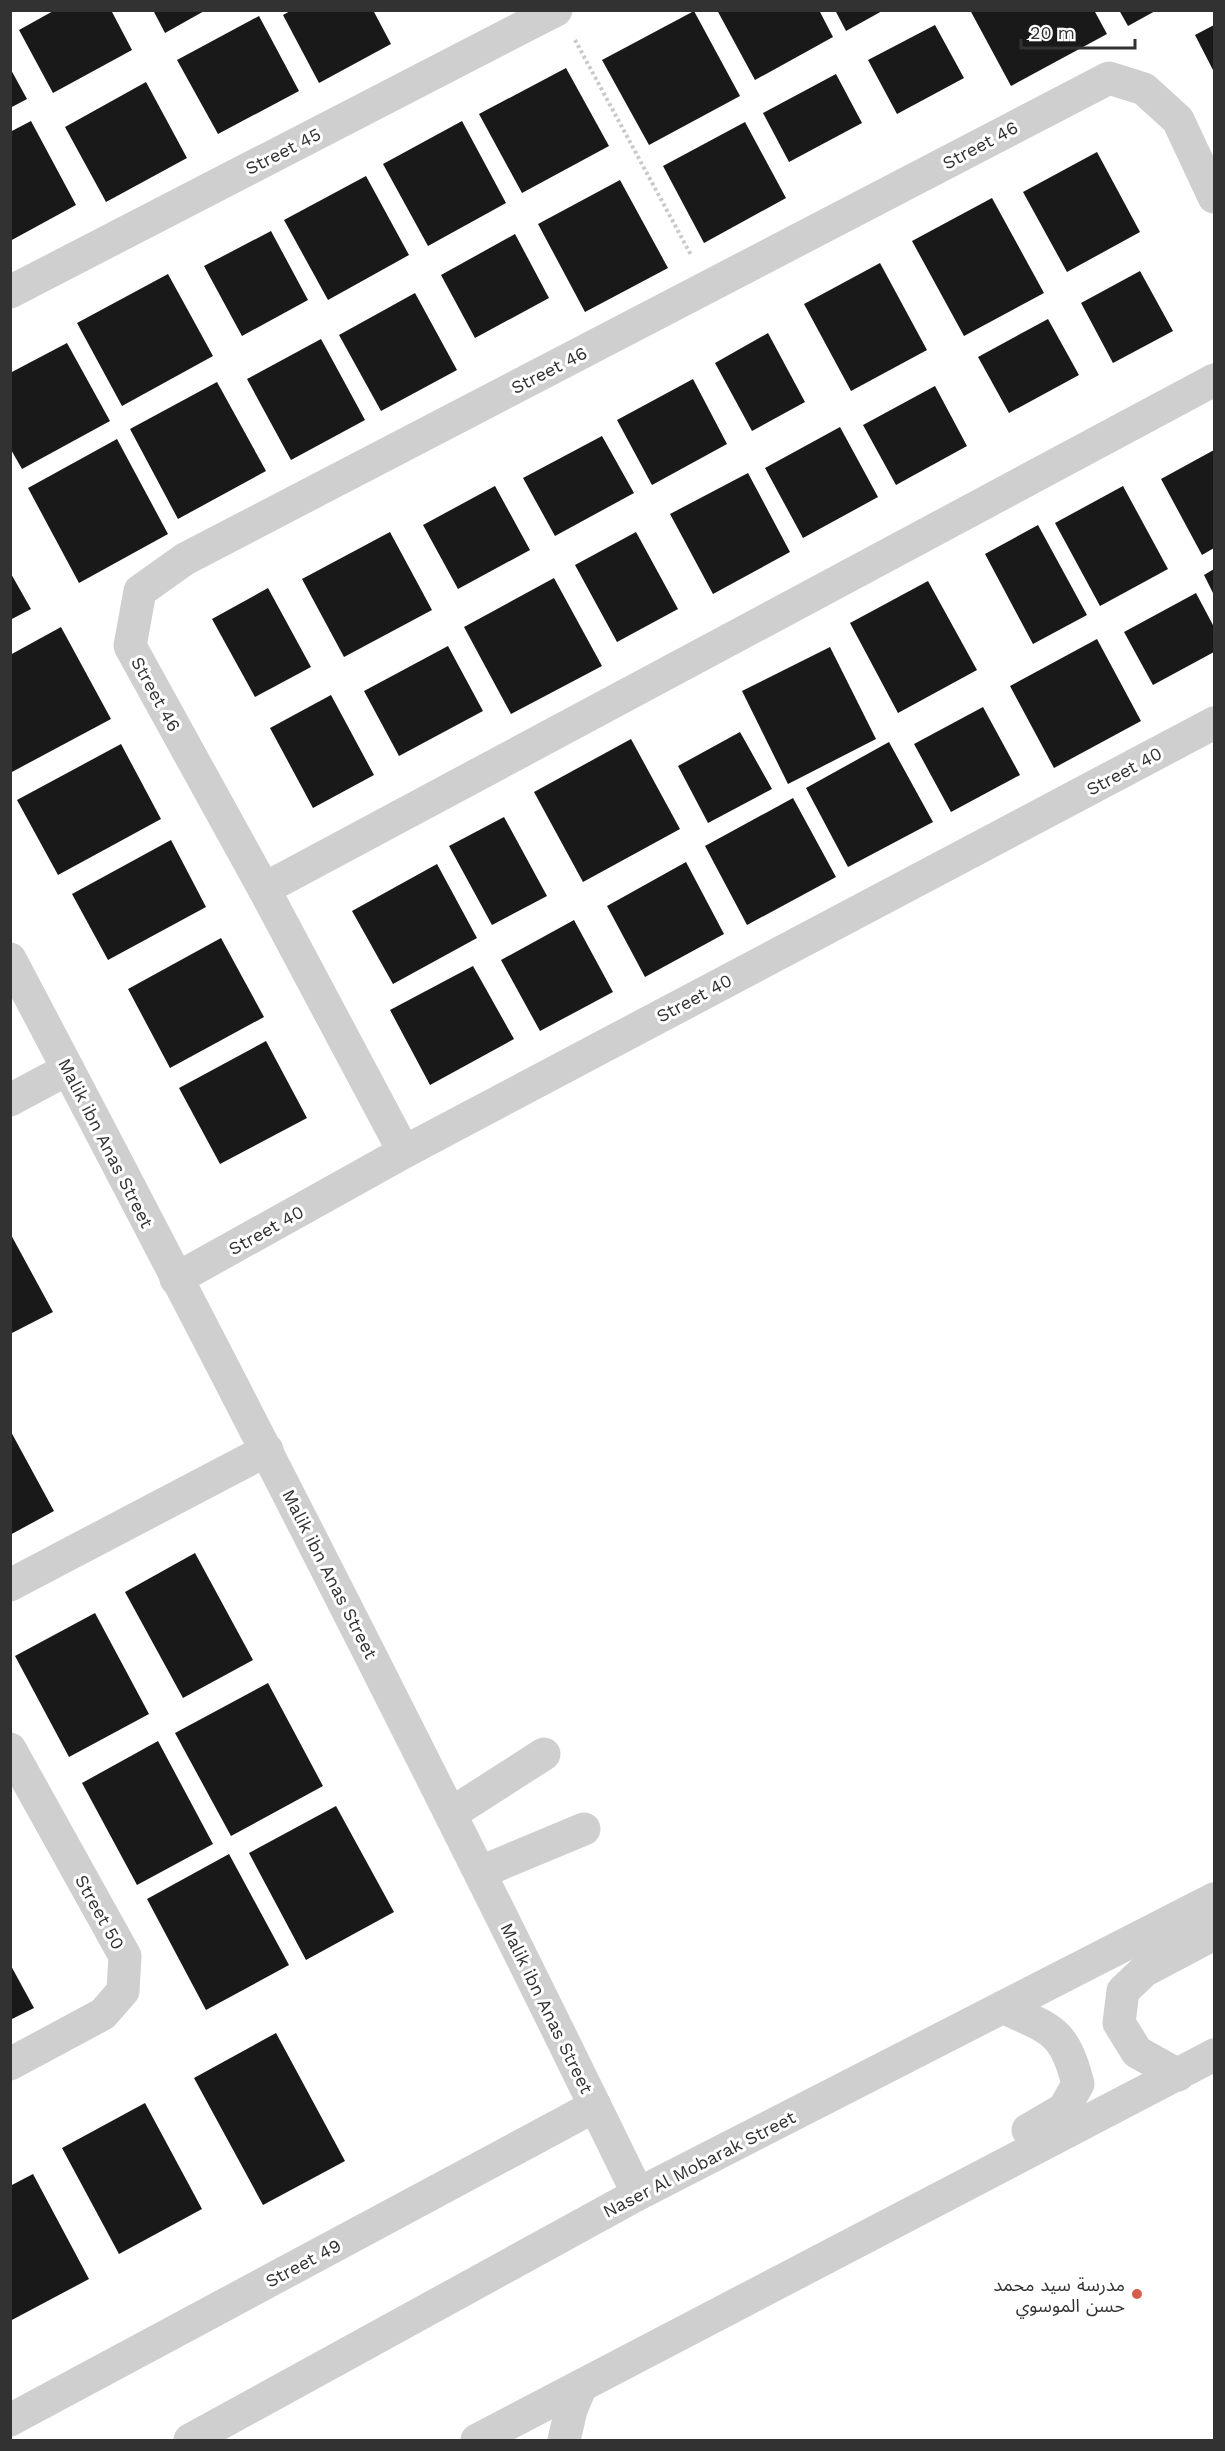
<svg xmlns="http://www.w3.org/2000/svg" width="1225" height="2451" viewBox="0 0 1225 2451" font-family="'Work Sans','Noto Sans Arabic',sans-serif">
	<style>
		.building { fill: #191919 }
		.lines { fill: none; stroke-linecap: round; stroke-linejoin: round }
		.path { stroke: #c9c9c9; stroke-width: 4; stroke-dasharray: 3 3; stroke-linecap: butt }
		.minor { stroke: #cfcfcf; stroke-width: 33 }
		.poi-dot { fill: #d35f49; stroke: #fff; stroke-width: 2 }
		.labels { text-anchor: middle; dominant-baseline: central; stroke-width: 6; stroke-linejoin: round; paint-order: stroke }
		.street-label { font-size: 18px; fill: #323232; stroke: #fff }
		.poi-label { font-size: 18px; fill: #323232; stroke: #fff; text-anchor: end }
	</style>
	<rect width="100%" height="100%" fill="#fff"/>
	<g class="building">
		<path d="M55,10H111L132,50L53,93L19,30Z"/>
		<path d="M153,10H206L165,33Z"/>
		<path d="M292,10H373L391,44L319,83L283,15Z"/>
		<path d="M717,10H819L833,37L755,80Z"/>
		<path d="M835,10H884L846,31Z"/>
		<path d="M970,10H1094L1107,34L1011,86Z"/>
		<path d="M1119,10H1157L1128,26Z"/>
		<path d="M694,11L740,96L649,145L602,60Z"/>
		<path d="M259,16L299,91L218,134L177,60Z"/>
		<path d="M935,25L964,78L897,114L868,60Z"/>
		<path d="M1214,25V72L1195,35Z"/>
		<path d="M10,68L27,99L10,108Z"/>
		<path d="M566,68L609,146L522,193L479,114Z"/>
		<path d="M836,74L862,123L789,162L763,113Z"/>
		<path d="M146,82L187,158L106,202L65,127Z"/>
		<path d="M31,121L76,205L10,241V132Z"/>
		<path d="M462,121L506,203L428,246L383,164Z"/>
		<path d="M745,122L786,198L704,243L663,166Z"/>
		<path d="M1097,152L1140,232L1067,272L1023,192Z"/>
		<path d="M366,176L409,255L328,300L284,220Z"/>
		<path d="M620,180L668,268L585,312L538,224Z"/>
		<path d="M992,198L1044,293L964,336L912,241Z"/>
		<path d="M271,231L308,300L242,336L204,266Z"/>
		<path d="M515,234L549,298L475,338L441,275Z"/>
		<path d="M880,263L927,350L851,391L804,304Z"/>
		<path d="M1140,271L1173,331L1113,363L1081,303Z"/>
		<path d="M168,274L213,356L122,406L77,323Z"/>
		<path d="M415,293L457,370L381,411L339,335Z"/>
		<path d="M1048,319L1079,375L1009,413L978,357Z"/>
		<path d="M768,333L805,402L752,431L715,363Z"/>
		<path d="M321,339L365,420L291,460L247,379Z"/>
		<path d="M67,343L110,421L22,469L10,448V373Z"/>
		<path d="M693,379L727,444L652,485L617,420Z"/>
		<path d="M217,382L266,471L178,519L130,429Z"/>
		<path d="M935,386L967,446L896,485L863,425Z"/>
		<path d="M840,427L878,497L803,538L765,468Z"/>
		<path d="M602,436L634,493L555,536L523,478Z"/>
		<path d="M117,439L168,534L79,583L28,488Z"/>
		<path d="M1214,450V548L1202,555L1161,479Z"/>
		<path d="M748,473L790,552L713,594L670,514Z"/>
		<path d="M495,486L530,550L458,589L423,525Z"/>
		<path d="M1123,486L1168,569L1100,606L1055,523Z"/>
		<path d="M1038,525L1087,615L1033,644L985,554Z"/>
		<path d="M390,532L432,610L344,657L302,579Z"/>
		<path d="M636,532L678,609L617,642L575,565Z"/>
		<path d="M1214,569V595L1204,575Z"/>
		<path d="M10,572L31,609L10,620Z"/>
		<path d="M554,578L602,666L511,714L464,627Z"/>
		<path d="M928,581L977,670L898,713L850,623Z"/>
		<path d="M268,588L311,667L255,697L212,619Z"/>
		<path d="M1196,593L1214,627V652L1153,685L1124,632Z"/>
		<path d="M61,627L111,719L10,773V655Z"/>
		<path d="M1097,639L1141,721L1054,768L1010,686Z"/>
		<path d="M448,646L483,711L399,756L364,691Z"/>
		<path d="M830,647L876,739L788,784L742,691Z"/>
		<path d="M331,695L374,775L313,808L270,728Z"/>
		<path d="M983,707L1020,775L951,812L914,744Z"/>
		<path d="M740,732L772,789L708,823L678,766Z"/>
		<path d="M631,739L680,829L583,882L534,792Z"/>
		<path d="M889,742L933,822L848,867L806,788Z"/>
		<path d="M121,744L161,819L58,875L17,800Z"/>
		<path d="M793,798L836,877L747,925L705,846Z"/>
		<path d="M504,817L547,896L492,925L449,846Z"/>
		<path d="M171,840L206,907L108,960L72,894Z"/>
		<path d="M686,862L724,934L645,977L607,906Z"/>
		<path d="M437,864L477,938L393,984L352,911Z"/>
		<path d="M574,920L613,992L540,1031L501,960Z"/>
		<path d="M221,938L264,1017L170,1068L128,989Z"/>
		<path d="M473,966L514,1039L430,1085L390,1010Z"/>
		<path d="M266,1041L307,1118L220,1164L179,1088Z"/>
		<path d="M10,1233L53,1312L10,1334Z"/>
		<path d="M10,1430L54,1511L10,1535Z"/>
		<path d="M195,1553L253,1660L183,1698L125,1592Z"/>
		<path d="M95,1613L149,1714L69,1757L15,1656Z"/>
		<path d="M268,1683L323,1786L231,1836L175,1733Z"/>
		<path d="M158,1741L213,1844L137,1885L82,1783Z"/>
		<path d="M336,1806L394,1912L306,1960L249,1853Z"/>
		<path d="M229,1854L289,1965L206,2010L147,1899Z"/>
		<path d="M10,1964L34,2008L10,2020Z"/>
		<path d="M276,2033L345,2161L263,2205L194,2078Z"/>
		<path d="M145,2103L202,2209L119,2254L62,2148Z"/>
		<path d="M33,2174L89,2279L10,2321V2186Z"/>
	</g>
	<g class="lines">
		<path class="path" d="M575,40L691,255"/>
		<g class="minor">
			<path d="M10,292L556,10"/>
			<path d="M264,889L1214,380"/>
			<path d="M10,959C226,1368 436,1779 638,2194"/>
			<path d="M10,1100L68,1069"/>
			<path d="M404,1152L264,889L130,646L140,591L185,559L1109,78L1144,89L1178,120L1214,197"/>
			<path d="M176,1279L404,1152L1214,723"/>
			<path d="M10,1585L267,1450"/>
			<path d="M10,1749L125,1956L123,1991L103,2014L10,2064"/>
			<path d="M452,1813L544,1754"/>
			<path d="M481,1872L584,1829"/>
			<path d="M1003,2007C1051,2030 1064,2029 1078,2084L1064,2109L1028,2130"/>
			<path d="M1178,2075L1137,2052L1119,2023L1123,1991L1144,1971L1214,1934"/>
			<path d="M10,2420L595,2106"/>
			<path d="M190,2440L638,2194L1214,1899"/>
			<path d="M477,2440L1214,2055"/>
			<path d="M564,2440L571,2410L581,2386"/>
		</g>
	</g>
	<circle class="poi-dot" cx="1137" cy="2294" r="6"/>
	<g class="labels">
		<g class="street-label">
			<text transform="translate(980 145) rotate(-28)">Street 46</text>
			<text transform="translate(283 151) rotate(-27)">Street 45</text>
			<text transform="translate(549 370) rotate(-27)">Street 46</text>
			<text transform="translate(156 694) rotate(61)">Street 46</text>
			<text transform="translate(1124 771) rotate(-28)">Street 40</text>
			<text transform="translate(694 998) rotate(-28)">Street 40</text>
			<text transform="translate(106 1143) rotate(63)">Malik ibn Anas Street</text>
			<text transform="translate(266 1230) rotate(-29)">Street 40</text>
			<text transform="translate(330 1574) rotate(63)">Malik ibn Anas Street</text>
			<text transform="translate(100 1912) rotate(61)">Street 50</text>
			<text transform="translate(547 2008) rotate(64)">Malik ibn Anas Street</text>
			<text transform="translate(699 2164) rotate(-27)">Naser Al Mobarak Street</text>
			<text transform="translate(303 2263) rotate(-28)">Street 49</text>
		</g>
		<g class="poi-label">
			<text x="1125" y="2284">مدرسة سيد محمد<tspan x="1125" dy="21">حسن الموسوي</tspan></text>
		</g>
	</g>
	<rect width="1225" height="2451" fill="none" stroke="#323232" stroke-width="24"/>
	<path d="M1021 39v9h114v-9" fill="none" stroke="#323232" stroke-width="3"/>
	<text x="1030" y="39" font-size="18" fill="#323232" stroke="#ffffff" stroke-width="4.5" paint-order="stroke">20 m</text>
</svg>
